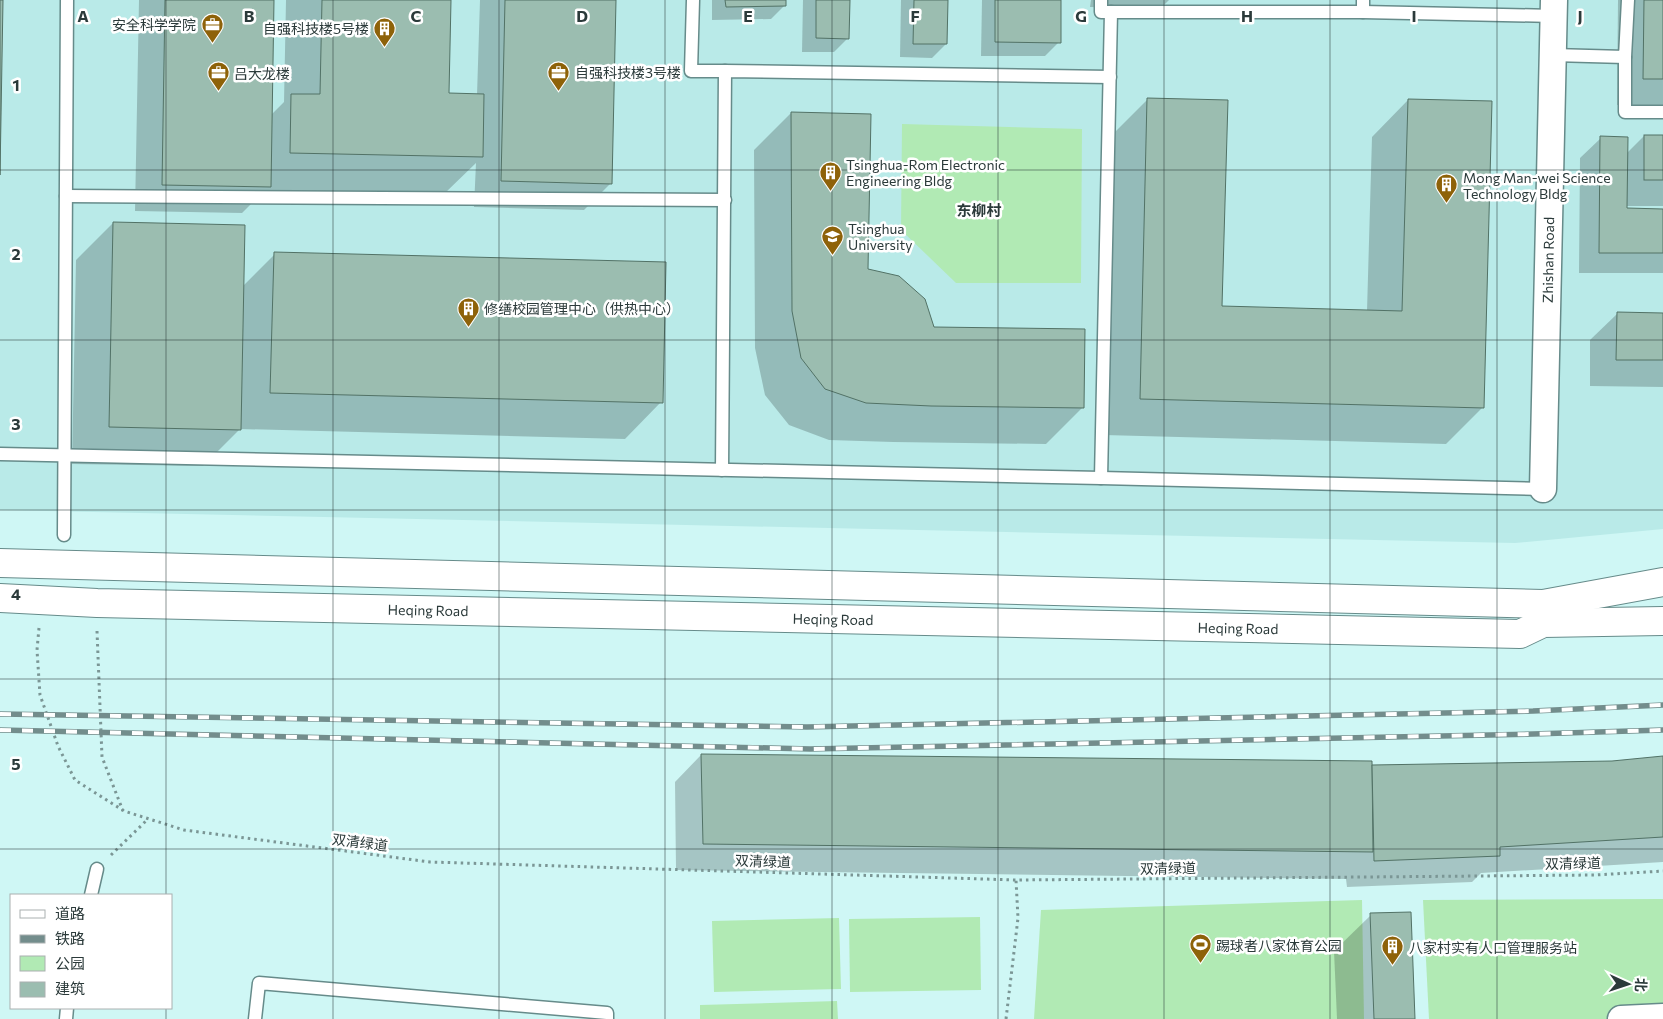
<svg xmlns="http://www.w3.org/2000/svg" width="1663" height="1019" viewBox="0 0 1663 1019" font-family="Commissioner,'Noto Sans SC',sans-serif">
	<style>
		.built { fill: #b9eae8 }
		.green { fill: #b1eab4 }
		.shadow { fill: #0003 }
		.building { fill: #9bbdb0; stroke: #527266 }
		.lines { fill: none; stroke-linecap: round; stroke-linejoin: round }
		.lane-casing { stroke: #668b8a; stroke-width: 15 }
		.street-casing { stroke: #668b8a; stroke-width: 29 }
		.secondary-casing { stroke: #668b8a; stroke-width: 30 }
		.path { stroke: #7b9695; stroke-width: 3; stroke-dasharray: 2.5 4; stroke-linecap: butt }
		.lane { stroke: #fff; stroke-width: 12 }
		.street { stroke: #fff; stroke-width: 26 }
		.secondary { stroke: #fff; stroke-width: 28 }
		.rail-casing { stroke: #738d8c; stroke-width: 5.5 }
		.rail { stroke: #fff; stroke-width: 4; stroke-dasharray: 11; stroke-linecap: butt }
		.grid { fill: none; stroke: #2b3a3a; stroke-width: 1; stroke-opacity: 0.55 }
		.labels { text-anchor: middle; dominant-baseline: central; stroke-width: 5; stroke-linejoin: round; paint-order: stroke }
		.poi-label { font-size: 14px; fill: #2b3a3a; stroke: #fff; text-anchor: start }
		.street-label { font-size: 14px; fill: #2b3a3a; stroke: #fff }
		.neighbourhood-label { font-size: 15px; font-weight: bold; fill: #2b3a3a; stroke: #fff }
		.grid-label { font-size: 16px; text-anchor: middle; font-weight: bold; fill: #2b3a3a; stroke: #fff; stroke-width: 5; stroke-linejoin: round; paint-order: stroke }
	</style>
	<rect width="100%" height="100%" fill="#cff7f5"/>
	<path class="built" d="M0,0H1663V529L1515,543L0,510Z"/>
	<g class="green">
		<path d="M902,124L1082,129L1081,283H956L901,230Z"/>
		<path d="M1663,899V1019H1429L1423,900Z"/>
		<path d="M1362,900L1364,1019H1034L1041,910Z"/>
		<path d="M980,917L981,990L850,992L849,919Z"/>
		<path d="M839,918L841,989L714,992L712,921Z"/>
		<path d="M837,1001L838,1019H700V1005Z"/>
	</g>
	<g class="shadow">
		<path d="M139,0H272L270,116L284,102L286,0H450L448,95H477L480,0H615L611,183L584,210L474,207L476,163L445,193L265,190L242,213L135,211Z"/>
		<path d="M712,0H785V5L771,19L712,20Z"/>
		<path d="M803,0H849L848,38L834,52H802Z"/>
		<path d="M901,0H947L946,44L932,58L900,57Z"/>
		<path d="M982,0H1060L1059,42L1045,56H981Z"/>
		<path d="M1091,0H1169L1160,9L1090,7Z"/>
		<path d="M1618,0H1663V105H1617Z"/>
		<path d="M1148,99L1221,308L1367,311L1372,137L1408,100L1483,407L1446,444L1104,435L1111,136Z"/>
		<path d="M791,113L867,270L934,328L1082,408L1046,444L893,442L829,440L789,425L765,395L755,348L754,150Z"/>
		<path d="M1644,136L1663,137V206H1626V210H1663V273H1579L1580,158L1601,138L1626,154Z"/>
		<path d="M113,223L243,286L275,254L661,402L625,439L240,429L203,466L72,464L76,260Z"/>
		<path d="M1617,314H1663V387L1590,386V340Z"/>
		<path d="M701,755L1370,766L1612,762L1663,757V862L1481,873L1472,882L1347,887L1346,879L676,870L675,782Z"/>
		<path d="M1371,915L1413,1019H1337L1334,951Z"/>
	</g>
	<g class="building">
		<path d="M0,0H3L0,175Z"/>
		<path d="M165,0H274L271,187L162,185Z"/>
		<path d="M322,0H451L449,93L484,94L483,157L290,153L291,94H320Z"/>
		<path d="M505,0H616L612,184L501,181Z"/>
		<path d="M725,0H786V6L726,7Z"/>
		<path d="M816,0H850L849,39L816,38Z"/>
		<path d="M914,0H948L947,44H913Z"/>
		<path d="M995,0H1061V43L995,42Z"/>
		<path d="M1644,0H1663V79H1643Z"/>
		<path d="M1147,98L1228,100L1222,306L1402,311L1408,99L1492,101L1484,408L1140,399Z"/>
		<path d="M791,112L871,114L868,269L899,276L925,299L934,327L1085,329L1084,408L931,406L866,403L825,389L801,358L792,311Z"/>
		<rect x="1644" y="135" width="19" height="45"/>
		<path d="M1600,136L1628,137L1627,208L1663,209V253H1599Z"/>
		<path d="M113,222L245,225L241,430L109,427Z"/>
		<path d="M274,252L666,262L663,403L270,393Z"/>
		<path d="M1617,312L1663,313V360H1616Z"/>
		<path d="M701,754L1372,761L1373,852L703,844Z"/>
		<path d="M1663,756V837L1500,847V856L1374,861L1372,765L1612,761Z"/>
		<path d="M1411,912L1415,1019H1374L1370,913Z"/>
	</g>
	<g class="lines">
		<defs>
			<g id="lane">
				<path d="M693,0L691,71H725"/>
				<path d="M1101,0V12H1363V0"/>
				<path d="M1363,12L1554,16"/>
				<path d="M1553,55L1625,57L1628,0"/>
				<path d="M1625,57V112H1663"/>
				<path d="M66,196L725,200"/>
				<path d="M0,454L1101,478L1543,489"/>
				<path d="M722,470L725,71L1110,77"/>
				<path d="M1101,478L1111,12"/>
				<path d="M64,535L67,0"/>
				<path d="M91,895L97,869"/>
				<path d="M66,1019L67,1008"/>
				<path d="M255,1019L259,983L607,1013V1019"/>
			</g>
			<g id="street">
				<path d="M1543,489L1554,0"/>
				<path d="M1621,1019L1663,1017"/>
			</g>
			<g id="secondary">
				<path d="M0,563L1543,604L1663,582"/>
				<path d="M0,598L97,603L1520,634L1543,623L1663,621"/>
			</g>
		</defs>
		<use href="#lane" class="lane-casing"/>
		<use href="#street" class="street-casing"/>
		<use href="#secondary" class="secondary-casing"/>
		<g class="path">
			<path d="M39,628L37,650L40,695L58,746L75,780L124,811L184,830L430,862L1016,880L1595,875L1663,871"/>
			<path d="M97,631L102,757L123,811"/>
			<path d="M111,855L148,819"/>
			<path d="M1006,1019L1018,918L1016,880"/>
		</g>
		<use href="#lane" class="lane"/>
		<use href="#street" class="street"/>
		<use href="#secondary" class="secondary"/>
		<defs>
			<g id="rail">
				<path d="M0,714L807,727L1533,711L1663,705"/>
				<path d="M0,730L810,749L1533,734L1663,730"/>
			</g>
		</defs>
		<use href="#rail" class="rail-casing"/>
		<use href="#rail" class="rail"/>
	</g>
	<path class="grid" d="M166,0V895M333,0V1019M499,0V1019M665,0V1019M832,0V1019M998,0V1019M1164,0V1019M1330,0V1019M1497,0V1019M0,170H1663M0,340H1663M0,510H1663M0,679H1663M0,849H1663M166,1008V1019"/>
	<defs>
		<symbol id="office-pin" viewBox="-11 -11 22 30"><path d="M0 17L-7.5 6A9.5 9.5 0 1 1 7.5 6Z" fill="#8e6209" stroke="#fff"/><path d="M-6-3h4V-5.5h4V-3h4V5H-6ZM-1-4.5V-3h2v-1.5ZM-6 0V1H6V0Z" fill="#fff"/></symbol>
		<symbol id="building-pin" viewBox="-11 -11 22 30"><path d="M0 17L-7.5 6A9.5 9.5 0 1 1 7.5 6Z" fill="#8e6209" stroke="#fff"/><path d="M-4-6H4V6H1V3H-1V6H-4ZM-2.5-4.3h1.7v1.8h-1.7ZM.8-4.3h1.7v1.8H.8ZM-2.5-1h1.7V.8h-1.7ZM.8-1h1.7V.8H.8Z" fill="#fff"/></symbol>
		<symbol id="university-pin" viewBox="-11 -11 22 30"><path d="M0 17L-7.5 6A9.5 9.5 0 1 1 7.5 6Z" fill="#8e6209" stroke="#fff"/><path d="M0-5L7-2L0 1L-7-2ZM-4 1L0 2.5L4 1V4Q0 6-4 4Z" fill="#fff"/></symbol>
		<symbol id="stadium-pin" viewBox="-11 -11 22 30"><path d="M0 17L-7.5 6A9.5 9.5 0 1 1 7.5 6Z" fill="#8e6209" stroke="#fff"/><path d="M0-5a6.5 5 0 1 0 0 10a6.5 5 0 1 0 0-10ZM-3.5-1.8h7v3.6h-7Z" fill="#fff"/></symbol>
	</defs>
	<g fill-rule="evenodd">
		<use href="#office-pin" x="200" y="12" width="25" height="34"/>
		<use href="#building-pin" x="372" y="16" width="25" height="34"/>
		<use href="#office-pin" x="546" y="60" width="25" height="34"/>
		<use href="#office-pin" x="206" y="60" width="25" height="34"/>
		<use href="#building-pin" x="818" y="160" width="25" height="34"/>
		<use href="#building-pin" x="1434" y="172" width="25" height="34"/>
		<use href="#university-pin" x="820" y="224" width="25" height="34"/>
		<use href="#building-pin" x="456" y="296" width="25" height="34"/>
		<use href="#stadium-pin" x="1188" y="932" width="25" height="34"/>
		<use href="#building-pin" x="1380" y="934" width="25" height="34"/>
	</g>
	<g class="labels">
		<g class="poi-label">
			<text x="196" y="24" text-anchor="end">安全科学学院</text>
			<text x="369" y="28" text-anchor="end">自强科技楼5号楼</text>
			<text x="575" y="72">自强科技楼3号楼</text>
			<text x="234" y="73">吕大龙楼</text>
			<text x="846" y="164">Tsinghua-Rom Electronic<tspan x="846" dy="16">Engineering Bldg</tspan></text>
			<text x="1463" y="177">Mong Man-wei Science<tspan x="1463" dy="16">Technology Bldg</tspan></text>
			<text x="848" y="228">Tsinghua<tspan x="848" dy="16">University</tspan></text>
			<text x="484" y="308">修缮校园管理中心（供热中心）</text>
			<text x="1216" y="945">踢球者八家体育公园</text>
			<text x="1409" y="947">八家村实有人口管理服务站</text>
		</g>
		<g class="street-label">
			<text transform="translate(1548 260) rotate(-89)">Zhishan Road</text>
			<text transform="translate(428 610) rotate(1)">Heqing Road</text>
			<text transform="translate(833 619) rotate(1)">Heqing Road</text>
			<text transform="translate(1238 628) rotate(1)">Heqing Road</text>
			<text transform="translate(360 842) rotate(7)">双清绿道</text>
			<text transform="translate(763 861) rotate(2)">双清绿道</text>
			<text transform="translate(1573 863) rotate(-1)">双清绿道</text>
			<text transform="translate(1168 868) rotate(-1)">双清绿道</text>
		</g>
		<g class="neighbourhood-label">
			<text x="979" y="210">东柳村</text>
		</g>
	</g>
	<g class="grid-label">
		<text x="83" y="22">A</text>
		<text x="249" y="22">B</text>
		<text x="416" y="22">C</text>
		<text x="582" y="22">D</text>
		<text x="748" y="22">E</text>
		<text x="915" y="22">F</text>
		<text x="1081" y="22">G</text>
		<text x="1247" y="22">H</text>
		<text x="1414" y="22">I</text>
		<text x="1580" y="22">J</text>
		<text x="16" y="91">1</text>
		<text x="16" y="260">2</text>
		<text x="16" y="430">3</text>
		<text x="16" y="600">4</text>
		<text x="16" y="770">5</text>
	</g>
	<rect x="10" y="894" width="162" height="115" fill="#ffffff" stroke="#aab0b0"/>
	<rect x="20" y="910" width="25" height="8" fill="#ffffff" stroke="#aab0b0"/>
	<text x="55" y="919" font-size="15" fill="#2b3a3a">道路</text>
	<rect x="20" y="935" width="25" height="8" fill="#738d8c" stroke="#aab0b0"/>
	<text x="55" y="944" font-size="15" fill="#2b3a3a">铁路</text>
	<rect x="20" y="956" width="25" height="15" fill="#b1eab4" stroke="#aab0b0"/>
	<text x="55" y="969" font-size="15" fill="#2b3a3a">公园</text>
	<rect x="20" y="982" width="25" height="15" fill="#9bbdb0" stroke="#aab0b0"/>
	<text x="55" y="994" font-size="15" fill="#2b3a3a">建筑</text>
	<g transform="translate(1628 984) rotate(93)" stroke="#ffffff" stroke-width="4" paint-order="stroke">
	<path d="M0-4L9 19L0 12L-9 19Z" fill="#2b3a3a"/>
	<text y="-8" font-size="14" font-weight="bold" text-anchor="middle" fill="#2b3a3a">北</text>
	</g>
</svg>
